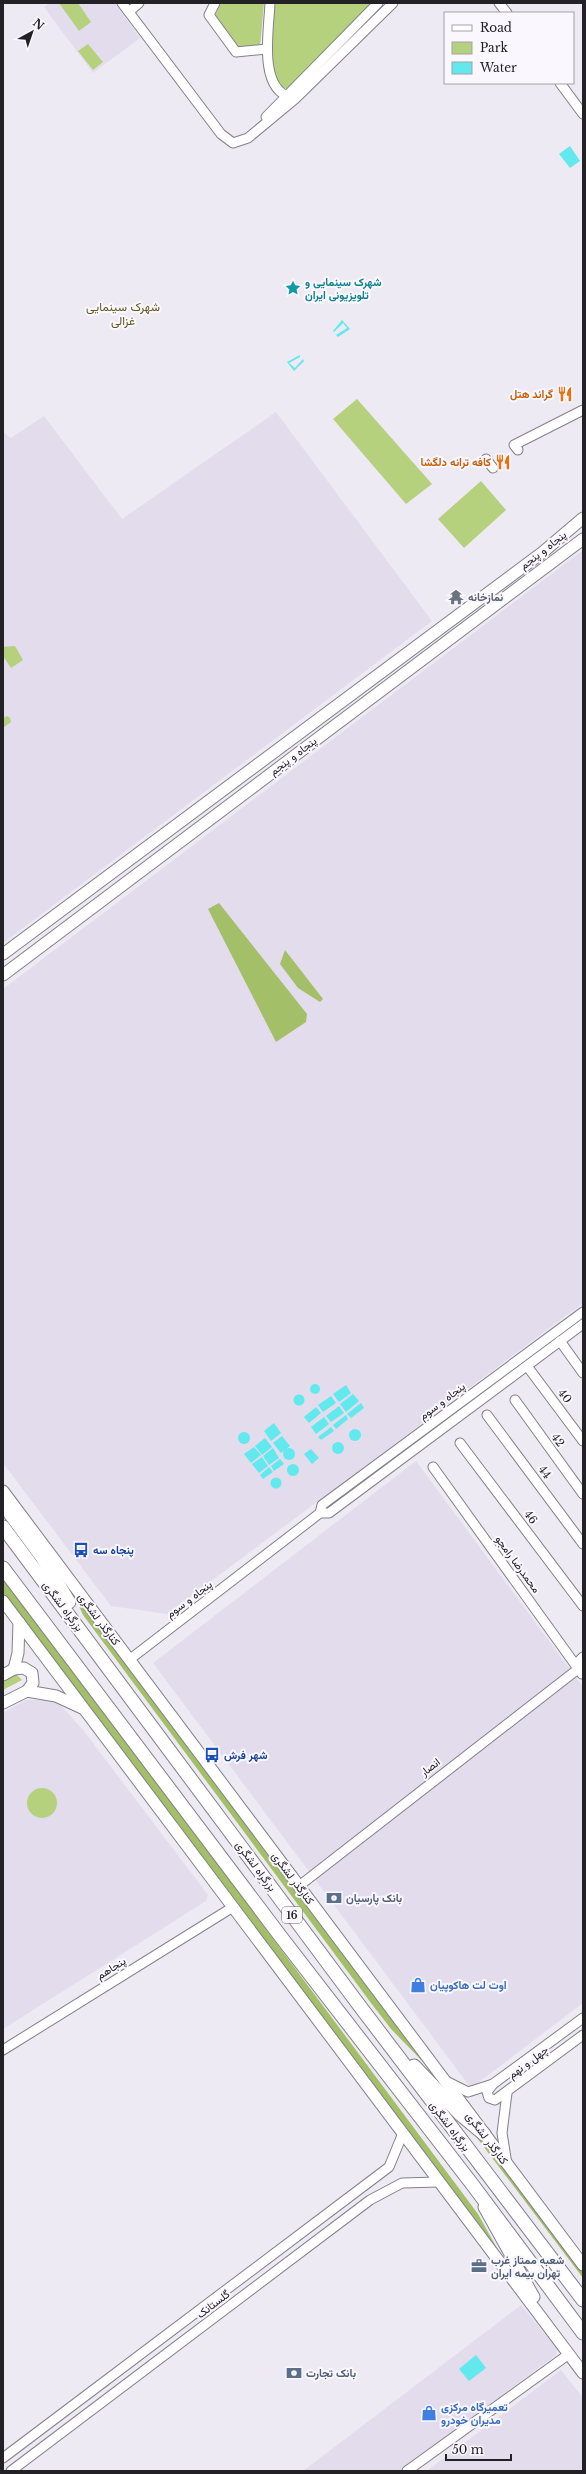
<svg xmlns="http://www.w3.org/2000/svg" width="586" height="2474" viewBox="0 0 586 2474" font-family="'Libre Baskerville',Vazirmatn,serif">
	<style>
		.built { fill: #e2dcec }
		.green { fill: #b5d17e }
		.forest { fill: #a3bf68 }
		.water { fill: #61e9ee }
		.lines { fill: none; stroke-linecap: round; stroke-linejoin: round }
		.minor-casing { stroke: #838089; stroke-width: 11 }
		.major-casing { stroke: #838089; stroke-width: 13 }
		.highway-casing { stroke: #838089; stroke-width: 15 }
		.minor { stroke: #fff; stroke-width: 9 }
		.major { stroke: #fff; stroke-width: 11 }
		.highway { stroke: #fff; stroke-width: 13 }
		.labels { text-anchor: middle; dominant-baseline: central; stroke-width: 4; stroke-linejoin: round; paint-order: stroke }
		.shield { fill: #faf7ff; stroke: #636166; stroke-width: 1 }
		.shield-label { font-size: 10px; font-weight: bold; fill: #222125 }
		.culture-label { font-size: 11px; font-weight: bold; fill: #0d838f; stroke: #faf7ff; text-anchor: start }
		.food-label { font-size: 11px; font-weight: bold; fill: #c56008; stroke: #faf7ff; text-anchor: end }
		.street-label { font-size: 11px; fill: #222125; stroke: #faf7ff }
		.worship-label { font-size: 11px; font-weight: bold; fill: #5b616d; stroke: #faf7ff; text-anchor: start }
		.transit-label { font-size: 11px; font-weight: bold; fill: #164399; stroke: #faf7ff; text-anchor: start }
		.service-label { font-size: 11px; font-weight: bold; fill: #4e5e75; stroke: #faf7ff; text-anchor: start }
		.shop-label { font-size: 11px; font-weight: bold; fill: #366cbe; stroke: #faf7ff; text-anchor: start }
		.neighbourhood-label { font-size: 12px; fill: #63581c; stroke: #faf7ff }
	</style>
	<rect width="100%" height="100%" fill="#edeaf3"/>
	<g class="built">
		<path d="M50,3H115L140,38L93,73L44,7Z"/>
		<path d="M276,412L432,621L3,943V432L11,438L44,416L122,519Z"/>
		<path d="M583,550V1303L167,1614L111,1606L3,1463V989Z"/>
		<path d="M416,1461L583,1687V2003L471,2088L153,1663Z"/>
		<path d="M26,1700H56L83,1730L208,1895L206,1901L3,2029V1713Z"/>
		<path d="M521,2305L557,2349L556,2355L400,2471H303Z"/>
		<path d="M561,2370L583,2398V2471H427Z"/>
	</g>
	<g class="green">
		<path d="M59,3H78L91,22L79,31Z"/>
		<path d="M221,3H264L260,47H236L215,16Z"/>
		<path d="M275,3H372L287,89L278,86C268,59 272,31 275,3Z"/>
		<path d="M88,44L103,62L93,70L78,51Z"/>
		<path d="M357,399L432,484L406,504L333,419Z"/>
		<path d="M481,481L506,510L464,548L438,519Z"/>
		<path d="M15,646L23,660L11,668L3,656V647Z"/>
		<path d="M7,716L10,718L11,722L3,728V718Z"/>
		<path d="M16,1674L22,1680L3,1690V1681Z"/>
		<circle cx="42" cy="1803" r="15"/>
	</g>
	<g class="forest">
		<path d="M219,903L307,1014L306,1022L276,1042L208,909Z"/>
		<path d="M285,950L323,999L320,1002L298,988L280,964Z"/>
		<path d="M3,1576L478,2214L499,2252L3,1593Z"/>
		<path d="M73,1592L431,2070L391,2029L371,2003L83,1615Z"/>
		<path d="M465,2122L486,2133L583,2262V2278Z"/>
	</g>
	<g class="water">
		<path d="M570,146L580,161L570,168L559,154Z"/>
		<path d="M342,320L350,329L338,337L336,335L347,328L343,323L334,332L333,331Z"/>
		<path d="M300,355V357L289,363L295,368L303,359L304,361L294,371L287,362Z"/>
		<circle cx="315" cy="1389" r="5"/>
		<path d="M346,1385L351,1393L339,1402L333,1394Z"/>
		<path d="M353,1394L359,1401L346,1412L340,1404Z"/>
		<circle cx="299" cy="1400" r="5.5"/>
		<path d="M331,1396L336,1403L323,1412L318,1405Z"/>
		<path d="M361,1403L364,1408L351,1418L347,1414Z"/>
		<path d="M339,1406L344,1413L331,1422L326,1416Z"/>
		<path d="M316,1407L321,1413L309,1423L304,1417Z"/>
		<path d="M346,1415L348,1419L336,1429L333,1425Z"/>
		<path d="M324,1417L329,1424L316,1434L311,1427Z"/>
		<path d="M274,1423L281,1433L271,1441L264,1431Z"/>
		<path d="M331,1427L334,1431L321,1440L318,1437Z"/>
		<circle cx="355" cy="1435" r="6"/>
		<circle cx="244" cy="1438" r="6"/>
		<path d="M282,1436L290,1446L281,1453L273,1443Z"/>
		<path d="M265,1438L272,1447L262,1455L255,1446Z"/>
		<circle cx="338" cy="1448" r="6"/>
		<path d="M254,1447L261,1455L251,1463L244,1454Z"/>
		<path d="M273,1448L279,1458L269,1465L263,1456Z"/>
		<circle cx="289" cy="1454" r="6"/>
		<path d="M311,1449L319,1458L312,1464L304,1454Z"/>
		<path d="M262,1457L268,1466L259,1473L252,1464Z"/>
		<path d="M280,1459L284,1464L274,1471L271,1466Z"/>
		<circle cx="293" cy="1470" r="6"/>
		<path d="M269,1467L273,1472L263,1479L260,1475Z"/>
		<circle cx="276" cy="1483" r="5.5"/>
		<path d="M476,2355L486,2368L469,2381L459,2369Z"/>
	</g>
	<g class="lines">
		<defs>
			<g id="minor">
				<path d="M122,3L221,134L233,143L248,138L295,99L393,3"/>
				<path d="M215,3L209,15L236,52L267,49"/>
				<path d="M270,3C269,29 258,88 290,97"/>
				<path d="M499,3L507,13"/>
				<path d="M129,12L139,3"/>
				<path d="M560,83L583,114"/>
				<path d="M266,117L378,3"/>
				<path d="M518,450L514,445L583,410"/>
				<path d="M486,459L493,468"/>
				<path d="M560,1341L583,1373"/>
				<path d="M527,1366L583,1441"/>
				<path d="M515,1400L583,1494"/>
				<path d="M487,1415L583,1544"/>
				<path d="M460,1443L583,1606"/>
				<path d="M433,1467L582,1674"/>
				<path d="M320,1513L322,1505L583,1312"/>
				<path d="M129,1660L320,1513H329L583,1324"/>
				<path d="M578,1669L580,1660L583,1657"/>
				<path d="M299,1886L578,1669H583"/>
				<path d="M3,2050L233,1907"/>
				<path d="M446,2081L468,2092L493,2084L583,2018"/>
				<path d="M493,2084L487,2092L489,2098L495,2100L583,2035"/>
				<path d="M507,2093L502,2133L507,2164"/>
				<path d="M3,2458L389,2167L403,2133"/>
				<path d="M11,2471L370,2200L402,2183L439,2182"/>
				<path d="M407,2471L569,2354"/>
			</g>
			<g id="major">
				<path d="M3,954L543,552L583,518"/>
				<path d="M3,975L583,539"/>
				<path d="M3,1491L583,2265"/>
				<path d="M3,1601L583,2373"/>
				<path d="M14,1669L18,1653L19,1622"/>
				<path d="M3,1675L14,1669L24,1668L32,1673L33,1683L27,1691"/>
				<path d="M3,1703L27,1691L56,1696L82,1708"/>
				<path d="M484,2207L534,2297"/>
			</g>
			<g id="highway">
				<path d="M3,1504L42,1557L69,1602"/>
				<path d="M3,1527L359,2005L583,2300"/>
				<path d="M3,1568L281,1937L472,2184L583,2333"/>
				<path d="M414,2066L460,2114L484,2134"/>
			</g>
		</defs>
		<use href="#minor" class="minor-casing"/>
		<use href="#major" class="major-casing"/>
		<use href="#highway" class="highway-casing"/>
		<use href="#minor" class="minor"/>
		<use href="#major" class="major"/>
		<use href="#highway" class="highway"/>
	</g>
	<defs>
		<symbol id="sight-bare" viewBox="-9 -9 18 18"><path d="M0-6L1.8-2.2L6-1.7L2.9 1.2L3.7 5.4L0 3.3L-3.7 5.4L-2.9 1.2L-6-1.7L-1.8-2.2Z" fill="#0f9aa8" stroke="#faf7ff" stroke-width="2.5" paint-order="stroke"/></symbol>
		<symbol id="restaurant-bare" viewBox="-9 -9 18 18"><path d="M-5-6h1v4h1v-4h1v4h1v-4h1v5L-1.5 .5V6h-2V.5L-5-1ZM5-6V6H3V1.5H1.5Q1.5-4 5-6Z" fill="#e8710a" stroke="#faf7ff" stroke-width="2.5" paint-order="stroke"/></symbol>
		<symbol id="temple-bare" viewBox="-9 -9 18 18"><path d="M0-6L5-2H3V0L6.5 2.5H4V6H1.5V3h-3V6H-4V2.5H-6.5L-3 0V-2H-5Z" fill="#6b7280" stroke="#faf7ff" stroke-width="2.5" paint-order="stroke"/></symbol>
		<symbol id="bus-bare" viewBox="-9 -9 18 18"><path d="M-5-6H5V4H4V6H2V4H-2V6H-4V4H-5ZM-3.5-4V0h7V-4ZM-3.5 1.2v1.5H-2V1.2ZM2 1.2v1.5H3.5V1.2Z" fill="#1a4fb4" stroke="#faf7ff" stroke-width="2.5" paint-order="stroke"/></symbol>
		<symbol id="bank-bare" viewBox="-9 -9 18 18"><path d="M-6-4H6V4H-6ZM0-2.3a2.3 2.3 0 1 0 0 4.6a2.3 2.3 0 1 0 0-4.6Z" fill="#5c6f8a" stroke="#faf7ff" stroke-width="2.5" paint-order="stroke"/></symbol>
		<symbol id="shop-bare" viewBox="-9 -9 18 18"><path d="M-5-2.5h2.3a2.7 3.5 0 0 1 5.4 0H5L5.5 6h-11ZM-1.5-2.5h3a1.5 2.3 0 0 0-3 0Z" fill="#3f7fe0" stroke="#faf7ff" stroke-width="2.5" paint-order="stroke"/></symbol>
		<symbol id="office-bare" viewBox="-9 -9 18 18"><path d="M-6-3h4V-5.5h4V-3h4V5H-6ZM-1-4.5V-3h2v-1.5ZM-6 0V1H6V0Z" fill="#5c6f8a" stroke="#faf7ff" stroke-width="2.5" paint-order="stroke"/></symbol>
	</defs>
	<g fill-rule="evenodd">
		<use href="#sight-bare" x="282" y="277" width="22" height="22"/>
		<use href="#restaurant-bare" x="554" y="383" width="22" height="22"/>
		<use href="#restaurant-bare" x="492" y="451" width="22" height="22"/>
		<use href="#temple-bare" x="445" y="586" width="22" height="22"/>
		<use href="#bus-bare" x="70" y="1539" width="22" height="22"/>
		<use href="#bus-bare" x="201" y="1744" width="22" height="22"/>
		<use href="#bank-bare" x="323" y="1887" width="22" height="22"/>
		<use href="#shop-bare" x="407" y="1974" width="22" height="22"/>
		<use href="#office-bare" x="468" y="2255" width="22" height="22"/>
		<use href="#bank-bare" x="283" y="2362" width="22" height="22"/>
		<use href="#shop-bare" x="418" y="2402" width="22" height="22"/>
	</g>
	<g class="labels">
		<rect class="shield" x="282" y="1907" width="20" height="16" rx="3"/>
		<g class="shield-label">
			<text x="292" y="1915">16</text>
		</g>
		<g class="culture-label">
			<text x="305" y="282">شهرک سینمایی و<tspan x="305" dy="13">تلویزیونی ایران</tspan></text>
		</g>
		<g class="food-label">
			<text x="553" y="394">گراند هتل</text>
			<text x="491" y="462">کافه ترانه دلگشا</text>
		</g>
		<g class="street-label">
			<text transform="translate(543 550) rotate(-38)">پنجاه و پنجم</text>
			<text transform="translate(293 756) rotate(-37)">پنجاه و پنجم</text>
			<text transform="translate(565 1396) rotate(53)">40</text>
			<text transform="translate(442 1401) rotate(-37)">پنجاه و سوم</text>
			<text transform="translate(558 1440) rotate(54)">42</text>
			<text transform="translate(545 1472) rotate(53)">44</text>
			<text transform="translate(531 1517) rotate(53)">46</text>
			<text transform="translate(518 1564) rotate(54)">محمدرضا رامجو</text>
			<text transform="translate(189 1599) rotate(-37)">پنجاه و سوم</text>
			<text transform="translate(63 1606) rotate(53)">بزرگراه لشگری</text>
			<text transform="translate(99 1619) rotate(53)">کنارگذر لشگری</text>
			<text transform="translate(430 1767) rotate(-38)">انصار</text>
			<text transform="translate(256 1866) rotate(53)">بزرگراه لشگری</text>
			<text transform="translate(293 1878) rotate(53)">کنارگذر لشگری</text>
			<text transform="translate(111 1968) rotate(-32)">پنجاهم</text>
			<text transform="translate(528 2062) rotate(-37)">چهل و نهم</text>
			<text transform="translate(450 2126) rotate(53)">بزرگراه لشگری</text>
			<text transform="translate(487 2138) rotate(53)">کنارگذر لشگری</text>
			<text transform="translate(213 2304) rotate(-37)">گلستانک</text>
		</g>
		<g class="worship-label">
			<text x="468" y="597">نمازخانه</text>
		</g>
		<g class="transit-label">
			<text x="93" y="1550">پنجاه سه</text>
			<text x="224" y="1755">شهر فرش</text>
		</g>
		<g class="service-label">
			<text x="346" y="1898">بانک پارسیان</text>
			<text x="491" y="2260">شعبه ممتاز غرب<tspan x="491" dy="13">تهران بیمه ایران</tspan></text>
			<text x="306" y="2373">بانک تجارت</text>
		</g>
		<g class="shop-label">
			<text x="430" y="1985">اوت لت هاکوپیان</text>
			<text x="441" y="2407">تعمیرگاه مرکزی<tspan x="441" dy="13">مدیران خودرو</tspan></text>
		</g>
		<g class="neighbourhood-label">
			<text x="123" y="306">شهرک سینمایی<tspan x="123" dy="14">غزالی</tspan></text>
		</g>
	</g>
	<rect width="586" height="2474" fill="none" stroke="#222125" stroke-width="8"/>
	<rect x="444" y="12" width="130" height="72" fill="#faf7ff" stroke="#a4a1a8"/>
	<rect x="452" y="25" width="20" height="6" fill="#ffffff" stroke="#a4a1a8"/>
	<text x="480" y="32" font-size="12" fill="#222125">Road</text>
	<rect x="452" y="42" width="20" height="12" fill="#b5d17e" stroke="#a4a1a8"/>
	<text x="480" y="52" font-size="12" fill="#222125">Park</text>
	<rect x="452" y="62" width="20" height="12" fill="#61e9ee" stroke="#a4a1a8"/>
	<text x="480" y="72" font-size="12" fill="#222125">Water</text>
	<g transform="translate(32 32) rotate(40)" stroke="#faf7ff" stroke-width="3" paint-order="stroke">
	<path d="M0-3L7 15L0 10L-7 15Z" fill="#222125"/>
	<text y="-6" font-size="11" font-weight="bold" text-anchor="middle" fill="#222125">N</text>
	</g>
	<path d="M446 2454v6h65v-6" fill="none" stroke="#222125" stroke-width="2"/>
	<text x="452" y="2454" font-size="12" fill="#222125" stroke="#faf7ff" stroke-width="3" paint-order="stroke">50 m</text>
</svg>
